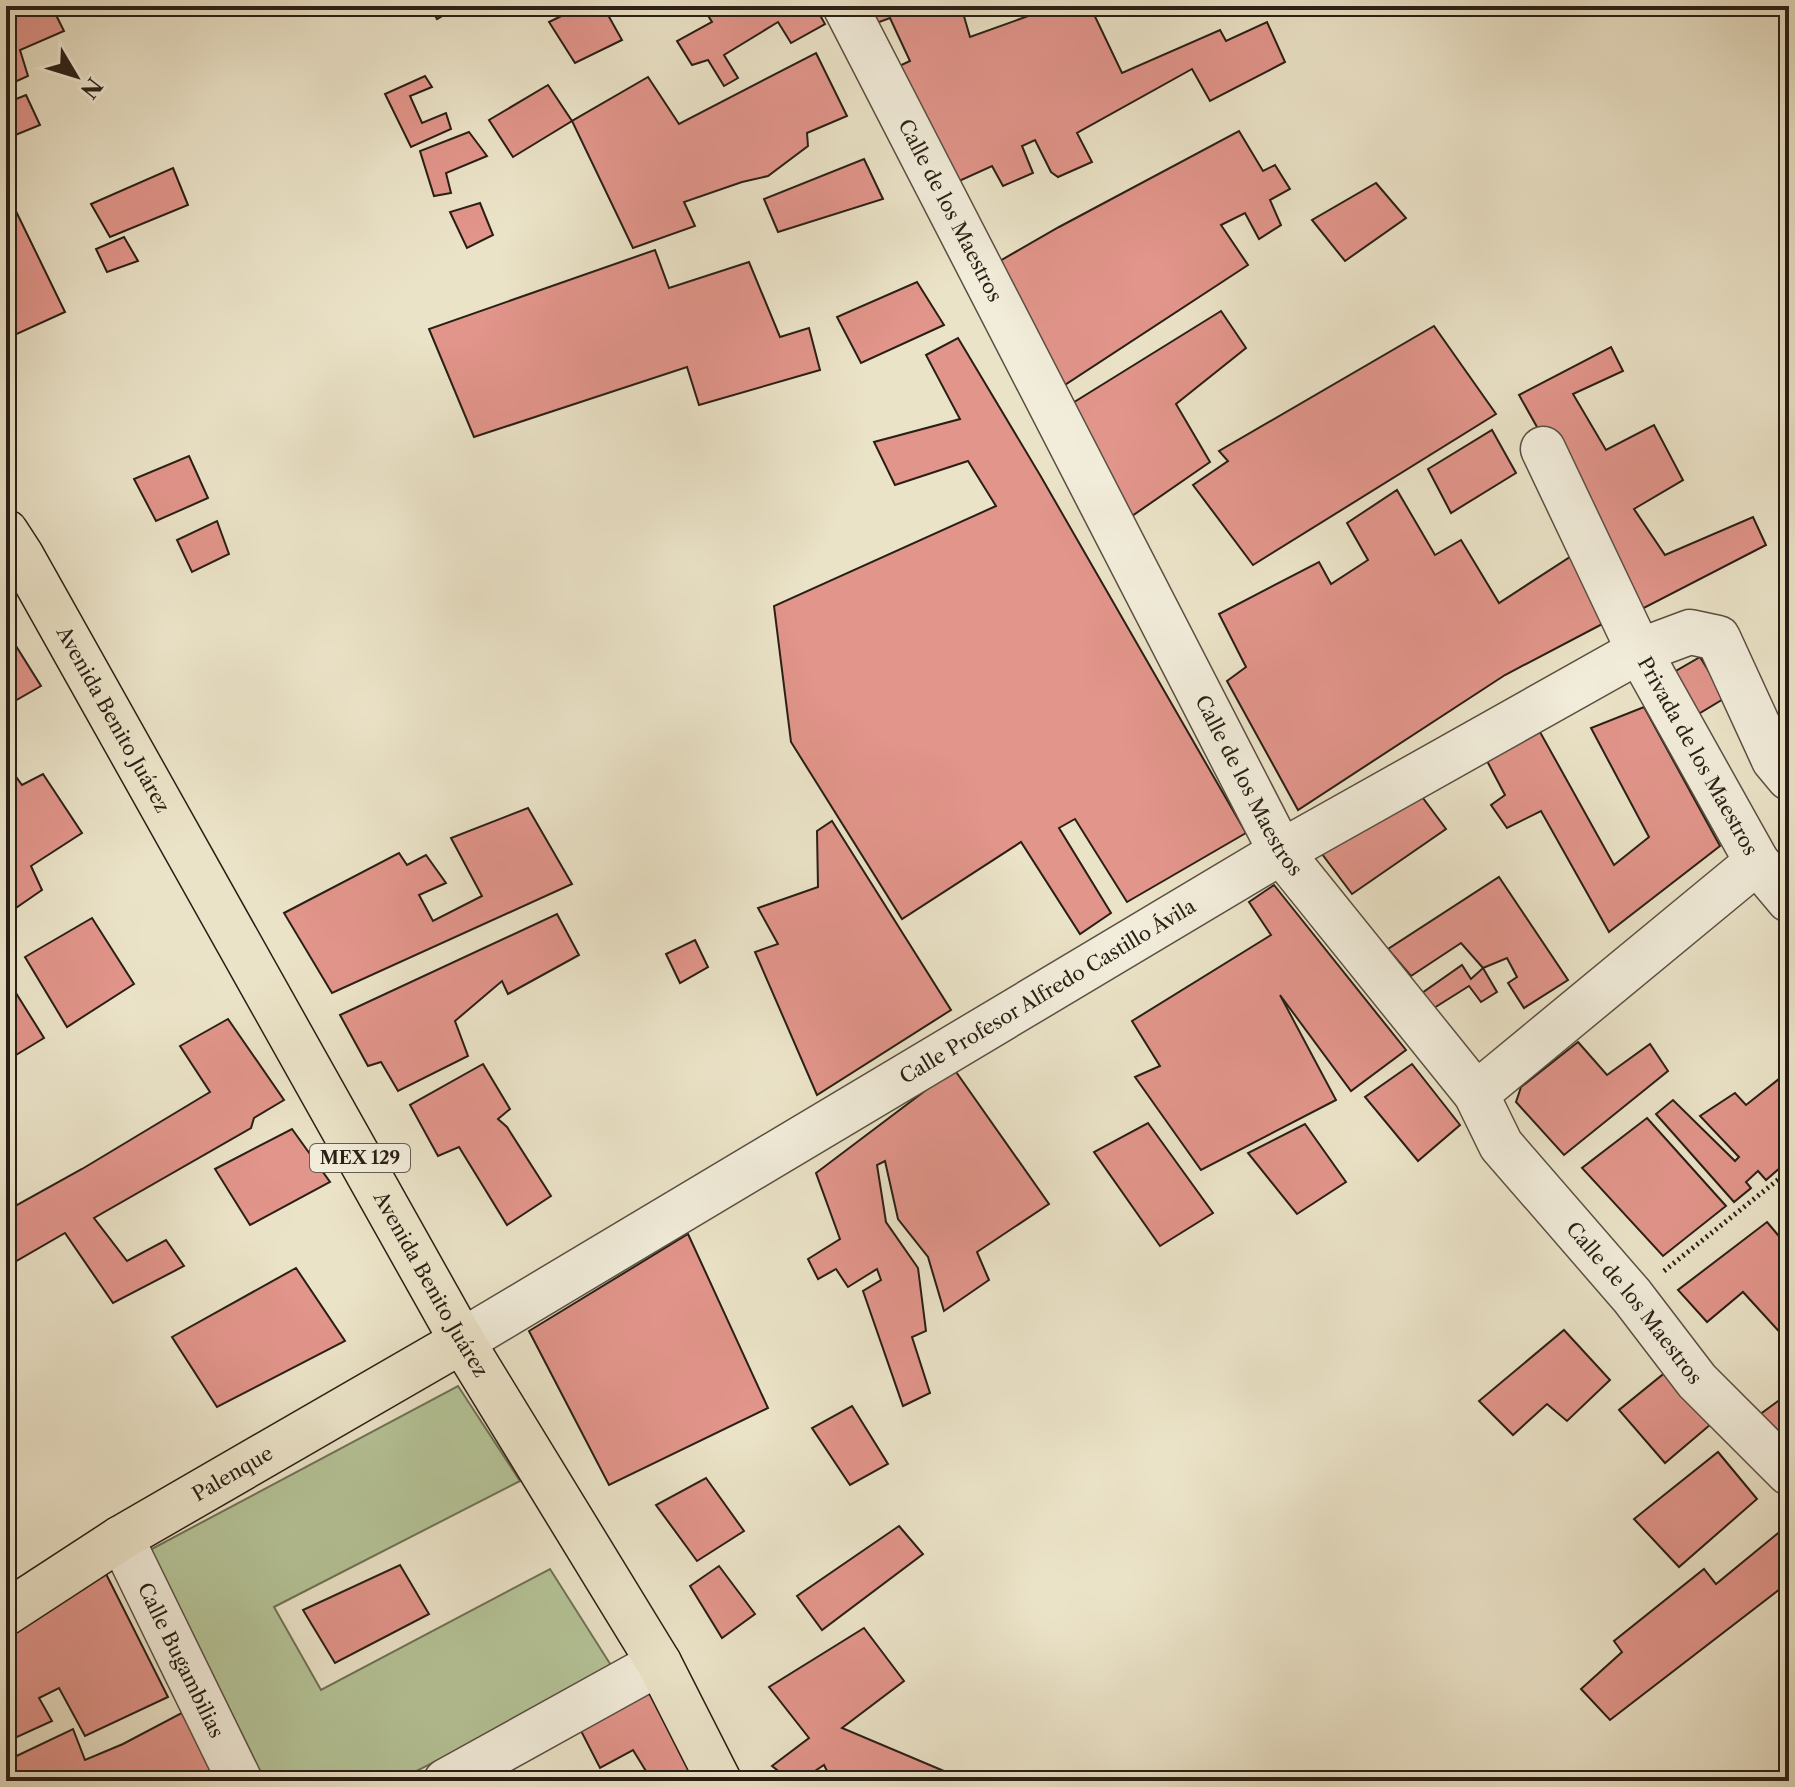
<svg xmlns="http://www.w3.org/2000/svg" width="1795" height="1787" viewBox="0 0 1795 1787" font-family="'Libre Caslon Text',serif">
	<style>
		.green { fill: #b5c498; stroke: #6f7256; stroke-width: 2 }
		.building { fill: #e2958b; stroke: #291f15; stroke-width: 2 }
		.lines { fill: none; stroke-linecap: round; stroke-linejoin: round }
		.minor-casing { stroke: #5a5042; stroke-width: 47 }
		.major-casing { stroke: #291f15; stroke-width: 47 }
		.path { stroke: #291f15; stroke-width: 5; stroke-dasharray: 2 4; stroke-linecap: butt }
		.minor { stroke: #f2eddb; stroke-width: 44 }
		.major { stroke: #ebe3c8; stroke-width: 44 }
		.labels { text-anchor: middle; dominant-baseline: central; stroke-width: 8; stroke-linejoin: round; paint-order: stroke }
		.shield { fill: #f2eddb; stroke: #655d50; stroke-width: 2 }
		.shield-label { font-size: 18px; font-weight: bold; fill: #291f15 }
		.street-label { font-size: 20px; fill: #291f15; stroke: #f2eddb }
	</style>
	<rect width="100%" height="100%" fill="#ebe3c8"/>
	<filter id="stains"><feTurbulence type="fractalNoise" baseFrequency=".0025" numOctaves="4"/><feColorMatrix values="0 0 0 0 .2 0 0 0 0 .09 0 0 0 0 .02 0 0 0 .5 -.17"/></filter>
	<radialGradient id="worn" r=".72"><stop offset=".6" stop-color="#630" stop-opacity="0"/><stop offset="1" stop-color="#630" stop-opacity=".3"/></radialGradient>
	<path class="green" d="M458,1386L520,1481L274,1607L321,1690L550,1569L614,1670L397,1781H252L148,1551Z"/>
	<g class="building">
		<path d="M6,6H70L55,13L64,31L20,50L28,76L6,86Z"/>
		<path d="M430,6H459L437,19Z"/>
		<path d="M582,6H603L622,40L575,63L549,22Z"/>
		<path d="M702,6H815L825,24L791,43L778,22L724,55L738,78L724,86L708,60L692,65L677,41L712,22Z"/>
		<path d="M862,6H961L970,37L1056,6H1090L1122,73L1220,30L1226,41L1267,22L1285,62L1210,101L1192,69L1077,133L1092,162L1058,177L1051,172L1035,140L1022,146L1033,173L1003,186L992,166L957,182L895,68L910,61L890,18L871,25Z"/>
		<path d="M816,53L847,116L807,133L808,146L768,176L742,182L684,202L695,226L633,248L572,121L648,77L679,124Z"/>
		<path d="M425,76L432,87L410,96L422,123L446,113L451,129L411,147L385,94Z"/>
		<path d="M548,85L572,121L513,157L489,120Z"/>
		<path d="M26,95L40,125L13,136L6,122V103Z"/>
		<path d="M1239,131L1263,171L1275,165L1290,189L1270,200L1281,225L1259,239L1245,213L1221,225L1248,265L1054,392L984,270L1059,227Z"/>
		<path d="M469,132L487,156L446,173L451,193L434,196L420,151Z"/>
		<path d="M864,159L883,199L778,232L764,199Z"/>
		<path d="M173,168L188,205L110,237L91,204Z"/>
		<path d="M1376,183L1406,218L1345,261L1312,220Z"/>
		<path d="M11,201L65,312L8,338L6,332V204Z"/>
		<path d="M480,203L493,235L467,248L450,212Z"/>
		<path d="M124,237L138,261L107,272L96,249Z"/>
		<path d="M655,250L669,288L749,262L780,337L809,328L820,370L699,405L687,367L474,437L429,329Z"/>
		<path d="M917,282L944,325L861,363L837,317Z"/>
		<path d="M1221,311L1246,348L1176,404L1210,462L1132,516L1063,409Z"/>
		<path d="M1434,326L1496,414L1253,565L1193,485L1228,461L1219,451Z"/>
		<path d="M958,338L1040,475L1246,833L1127,902L1075,819L1059,828L1111,913L1080,934L1021,842L902,919L791,742L774,606L996,506L968,461L895,485L874,442L960,419L926,355Z"/>
		<path d="M1611,347L1623,371L1573,394L1606,450L1654,425L1683,480L1634,509L1665,555L1753,517L1766,545L1640,610L1519,395Z"/>
		<path d="M1492,430L1516,473L1451,513L1428,469Z"/>
		<path d="M189,456L208,498L156,521L134,479Z"/>
		<path d="M1397,490L1435,555L1461,540L1499,603L1570,557L1608,621L1505,675L1298,810L1227,681L1246,667L1219,614L1319,562L1331,584L1368,560L1347,523Z"/>
		<path d="M217,521L229,554L192,572L177,540Z"/>
		<path d="M6,630L41,686L6,706Z"/>
		<path d="M1700,657L1725,698L1685,722L1662,679Z"/>
		<path d="M1644,707L1720,846L1609,932L1541,811L1507,828L1491,805L1505,795L1487,761L1540,732L1614,865L1649,837L1591,728Z"/>
		<path d="M6,763L22,785L43,774L82,833L31,866L42,890L10,912L6,905Z"/>
		<path d="M1411,782L1446,829L1352,894L1316,846Z"/>
		<path d="M528,808L572,884L332,993L284,913L399,853L407,865L426,855L446,883L419,895L433,921L482,896L451,838Z"/>
		<path d="M832,821L951,1010L817,1095L755,952L778,944L758,908L818,887L817,831Z"/>
		<path d="M1499,877L1568,980L1524,1008L1508,983L1517,977L1507,958L1483,968L1461,943L1411,976L1388,949Z"/>
		<path d="M1274,885L1406,1050L1351,1091L1280,995L1336,1100L1201,1170L1135,1077L1160,1066L1132,1021L1271,935L1249,902Z"/>
		<path d="M557,914L579,955L508,994L502,981L455,1021L468,1056L398,1091L381,1062L368,1066L340,1015Z"/>
		<path d="M92,918L134,984L67,1027L25,957Z"/>
		<path d="M695,940L708,967L680,983L666,954Z"/>
		<path d="M1462,965L1471,979L1483,968L1497,992L1481,1002L1469,986L1434,1008L1422,993Z"/>
		<path d="M6,977L44,1038L6,1061Z"/>
		<path d="M228,1019L284,1100L254,1118L251,1128L94,1218L127,1261L166,1240L184,1266L113,1303L65,1233L6,1267V1211L82,1169L210,1092L180,1046Z"/>
		<path d="M1578,1042L1607,1075L1650,1044L1668,1071L1564,1155L1516,1102L1521,1087Z"/>
		<path d="M483,1064L510,1109L498,1119L507,1127L551,1196L507,1225L459,1147L438,1156L410,1105Z"/>
		<path d="M1412,1064L1460,1125L1418,1161L1365,1097Z"/>
		<path d="M954,1069L1049,1204L977,1252L989,1280L944,1311L928,1257L898,1219L885,1161L877,1165L886,1222L918,1268L926,1331L912,1337L930,1393L903,1406L863,1291L881,1280L877,1269L848,1287L836,1269L818,1279L808,1259L840,1239L816,1173Z"/>
		<path d="M1789,1071V1160L1766,1180L1758,1171L1746,1182L1751,1188L1734,1202L1656,1114L1673,1100L1735,1161L1739,1157L1700,1116L1735,1093L1746,1105Z"/>
		<path d="M1647,1118L1726,1206L1663,1256L1582,1168Z"/>
		<path d="M1148,1123L1213,1213L1160,1246L1094,1152Z"/>
		<path d="M1305,1124L1346,1182L1297,1214L1248,1153Z"/>
		<path d="M292,1129L330,1182L250,1225L215,1169Z"/>
		<path d="M1767,1222L1789,1248V1335L1785,1338L1743,1292L1707,1322L1678,1290Z"/>
		<path d="M688,1234L768,1408L609,1485L529,1331Z"/>
		<path d="M296,1268L345,1341L217,1407L172,1337Z"/>
		<path d="M1564,1330L1610,1380L1567,1421L1547,1404L1513,1435L1479,1401Z"/>
		<path d="M1672,1367L1717,1419L1665,1463L1619,1410Z"/>
		<path d="M1789,1393V1455L1755,1418Z"/>
		<path d="M852,1406L888,1464L850,1485L812,1428Z"/>
		<path d="M1718,1452L1757,1499L1679,1567L1634,1519Z"/>
		<path d="M706,1478L744,1531L697,1561L656,1505Z"/>
		<path d="M1788,1525L1789,1582L1610,1720L1581,1689L1622,1652L1614,1641L1704,1569L1716,1584Z"/>
		<path d="M899,1526L923,1554L822,1630L797,1596Z"/>
		<path d="M400,1565L429,1614L335,1663L303,1610Z"/>
		<path d="M719,1566L755,1614L722,1638L690,1586Z"/>
		<path d="M105,1572L168,1697L85,1736L59,1688L39,1698L52,1721L6,1742V1629Z"/>
		<path d="M864,1628L904,1681L842,1728L951,1774L940,1781H832L824,1765L800,1781H791L772,1766L809,1738L769,1687Z"/>
		<path d="M654,1691L697,1781H652L633,1750L600,1768L580,1729Z"/>
		<path d="M191,1708L228,1781H6V1761L73,1729L85,1760L123,1744Z"/>
	</g>
	<g class="lines">
		<defs>
			<g id="minor">
				<path id="s1" d="M845,6L1281,852L1476,1094L1501,1145L1632,1296L1697,1381L1789,1473"/>
				<path id="s2" d="M1543,449L1639,651L1757,862L1789,900"/>
				<path d="M1476,1094L1757,862"/>
				<path id="s3" d="M462,1341L1281,852L1639,651L1690,632L1718,638L1774,760L1789,778"/>
				<path id="s4" d="M121,1538L240,1781"/>
				<path d="M446,1781L659,1663"/>
			</g>
			<g id="major">
				<path id="s5" d="M6,532L21,555L462,1341L659,1663L719,1781"/>
				<path id="s6" d="M6,1613L121,1538L462,1341"/>
			</g>
		</defs>
		<use href="#minor" class="minor-casing"/>
		<use href="#major" class="major-casing"/>
		<path class="path" d="M1664,1271L1789,1171"/>
		<use href="#minor" class="minor"/>
		<use href="#major" class="major"/>
	</g>
	<g class="labels">
		<rect class="shield" x="310" y="1144" width="100" height="28" rx="6"/>
		<g class="shield-label">
			<text x="360" y="1158">MEX 129</text>
		</g>
		<g class="street-label">
			<text stroke="none"><textPath href="#s1" startOffset="230">Calle de los Maestros</textPath></text>
			<text stroke="none"><textPath href="#s5" startOffset="216">Avenida Benito Juárez</textPath></text>
			<text stroke="none"><textPath href="#s2" startOffset="344">Privada de los Maestros</textPath></text>
			<text stroke="none"><textPath href="#s1" startOffset="878">Calle de los Maestros</textPath></text>
			<text stroke="none"><textPath href="#s3" startOffset="682">Calle Profesor Alfredo Castillo Ávila</textPath></text>
			<text stroke="none"><textPath href="#s5" startOffset="864">Avenida Benito Juárez</textPath></text>
			<text stroke="none"><textPath href="#s1" startOffset="1526">Calle de los Maestros</textPath></text>
			<text stroke="none"><textPath href="#s6" startOffset="266">Palenque</textPath></text>
			<text stroke="none"><textPath href="#s4" startOffset="136">Calle Bugambilias</textPath></text>
		</g>
	</g>
	<rect width="1795" height="1787" fill="none" stroke="#ebe3c8" stroke-width="32"/>
	<rect x="8" y="8" width="1779" height="1771" fill="none" stroke="#291f15" stroke-width="4"/>
	<rect x="16" y="16" width="1763" height="1755" fill="none" stroke="#291f15" stroke-width="2"/>
	<g transform="translate(76 76) rotate(128)" stroke="#f2eddb" stroke-width="6" paint-order="stroke">
	<path d="M0-6L14 30L0 20L-14 30Z" fill="#291f15"/>
	<text y="-12" font-size="22" font-weight="bold" text-anchor="middle" fill="#291f15">N</text>
	</g>
	<rect width="100%" height="100%" filter="url(#stains)"/>
	<rect width="100%" height="100%" fill="url(#worn)"/>
</svg>
